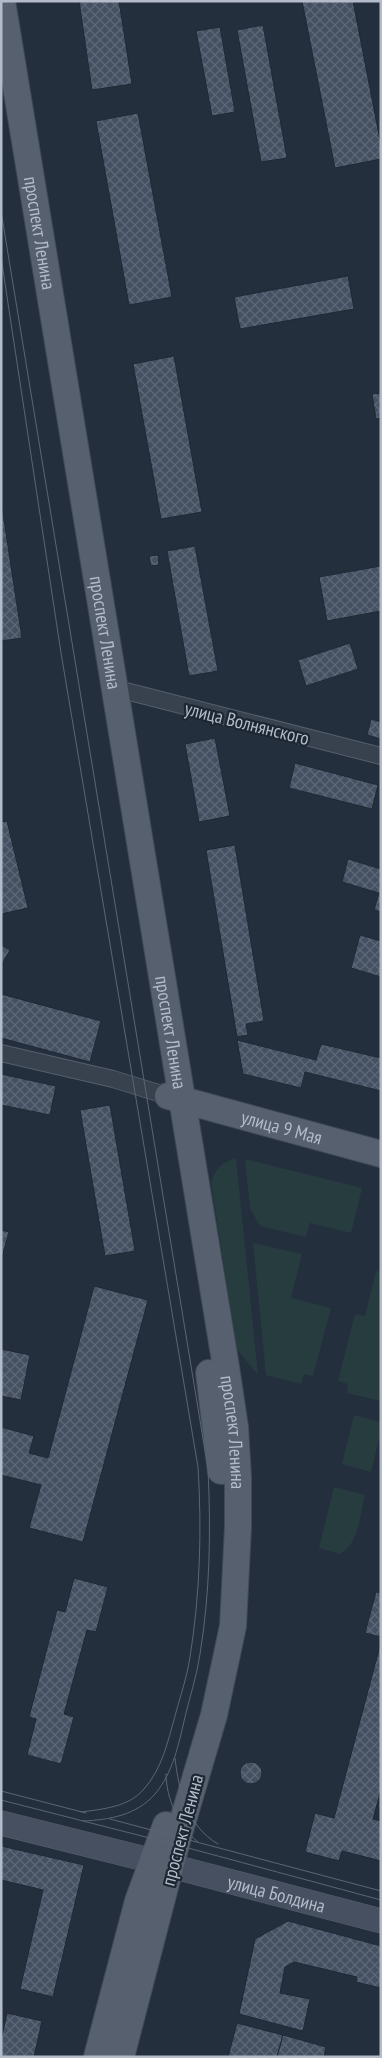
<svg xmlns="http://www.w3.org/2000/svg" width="382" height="2058" viewBox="0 0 382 2058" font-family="'PT Sans Narrow',sans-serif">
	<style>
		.grass { fill: #263c3f }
		.building { fill: url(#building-cross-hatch); stroke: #1f2835 }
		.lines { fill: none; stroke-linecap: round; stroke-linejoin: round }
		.street-casing { stroke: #565f6c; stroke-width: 18 }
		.secondary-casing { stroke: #565f6c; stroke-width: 25 }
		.primary-casing { stroke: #414a57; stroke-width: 28 }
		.street { stroke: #38414e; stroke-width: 16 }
		.secondary { stroke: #465061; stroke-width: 24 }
		.primary { stroke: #56606e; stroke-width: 26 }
		.tram { stroke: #5a6575; stroke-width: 1 }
		.labels { text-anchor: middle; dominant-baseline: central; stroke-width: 4.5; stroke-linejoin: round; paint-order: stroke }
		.street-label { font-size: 19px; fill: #b4bcc9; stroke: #1d2633 }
	</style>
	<defs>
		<pattern id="building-cross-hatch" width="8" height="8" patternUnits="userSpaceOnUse" patternTransform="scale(1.25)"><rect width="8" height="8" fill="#455162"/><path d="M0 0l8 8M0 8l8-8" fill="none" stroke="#5d6877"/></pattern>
	</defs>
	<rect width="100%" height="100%" fill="#242f3e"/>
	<g class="grass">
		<path d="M236,1158L258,1375L237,1350L211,1183C215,1169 222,1162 236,1158Z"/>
		<path d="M245,1159L362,1188L351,1233L310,1223L306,1237L260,1226L250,1208Z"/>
		<path d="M253,1243L302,1254L291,1298L331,1308L313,1376L304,1374L301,1384L266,1375Z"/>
		<path d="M376,1271L381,1272V1401L347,1393L348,1384L338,1381L355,1314L365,1316Z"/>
		<path d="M354,1415L381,1422V1431L371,1472L342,1464Z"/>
		<path d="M334,1487L365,1495C360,1514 359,1544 340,1554L319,1548Z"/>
	</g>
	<g class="building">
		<path d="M79,1H119L132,84L92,90Z"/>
		<path d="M302,1H353L381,145V159L335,168Z"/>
		<path d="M263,25L287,158L261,162L237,30Z"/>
		<path d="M220,27L235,112L212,116L196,31Z"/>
		<path d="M138,113L172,297L129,305L96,121Z"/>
		<path d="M348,276L354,309L240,329L234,297Z"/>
		<path d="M174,356L202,512L161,519L133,364Z"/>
		<path d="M381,393V418L376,419L372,394Z"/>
		<path d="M1,500L22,638L1,641Z"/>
		<path d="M195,546L218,671L189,676L167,551Z"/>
		<path d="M158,555L159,565L151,566L149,556Z"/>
		<path d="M381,566V611L327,621L319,577Z"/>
		<path d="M350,643L358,669L306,686L298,660Z"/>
		<path d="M371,719L381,722V739L367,735Z"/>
		<path d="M215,738L230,816L199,822L185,744Z"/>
		<path d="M295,763L378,785L372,809L289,788Z"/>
		<path d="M7,821L28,908L1,914V822Z"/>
		<path d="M235,845L264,1021L246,1024L248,1035L237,1037L206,850Z"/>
		<path d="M348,859L381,869V912L374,910L379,893L342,882Z"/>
		<path d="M360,935L381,941V977L351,968Z"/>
		<path d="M1,945L10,950L1,966Z"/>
		<path d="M1,994L101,1021L90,1062L1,1038Z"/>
		<path d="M237,1040L316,1060L321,1044L381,1058V1091L305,1072L301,1088L243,1074Z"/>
		<path d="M1,1074L56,1086L50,1115L1,1105Z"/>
		<path d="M110,1105L135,1251L105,1256L80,1110Z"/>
		<path d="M1,1230L9,1232L1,1261Z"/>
		<path d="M94,1286L148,1300L83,1542L29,1528L41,1485L1,1475V1427L34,1436L29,1453L48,1458Z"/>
		<path d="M1,1349L30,1355L21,1400L1,1396Z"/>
		<path d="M74,1578L108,1587L96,1632L87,1630L64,1714L74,1717L61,1764L27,1755L36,1719L29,1717L57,1610L65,1612Z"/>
		<path d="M376,1592L381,1593V1637L365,1633Z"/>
		<path d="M381,1642V1790L373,1819L381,1821V1861L342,1851L339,1861L305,1852L315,1813L334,1818Z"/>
		<circle cx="251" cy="1773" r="11"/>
		<path d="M1,1846L84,1865L53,1997L20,1989L43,1890L1,1880Z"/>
		<path d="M288,1921L381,1946V1988L356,1982L357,1977L294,1962L285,1967L280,1993L310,1999L303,2031L239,2014L255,1939Z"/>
		<path d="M7,2013L42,2021L34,2057H1V2040Z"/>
		<path d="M237,2023L283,2035L277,2057H228Z"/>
		<path d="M283,2035L326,2047L324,2057H277Z"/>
	</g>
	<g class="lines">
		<defs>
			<g id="street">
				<path d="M114,688L381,756"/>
				<path d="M1,1053L113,1079L165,1095"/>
			</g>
			<g id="secondary">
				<path d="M1,1823L153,1861"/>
				<path id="s1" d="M171,1866L381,1921"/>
			</g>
			<g id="primary">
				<path id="s2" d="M2,1L226,1367L235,1427L238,1477V1527L233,1626L214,1715L178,1837L121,2057"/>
				<path id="s3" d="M168,1096L381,1154"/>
				<path d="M209,1373L221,1471"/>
				<path d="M97,2057L138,1901L166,1825"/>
			</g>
		</defs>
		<use href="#street" class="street-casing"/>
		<use href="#secondary" class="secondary-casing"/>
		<use href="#primary" class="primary-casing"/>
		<use href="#street" class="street"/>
		<use href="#secondary" class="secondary"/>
		<use href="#primary" class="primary"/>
		<g class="tram">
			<path d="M1,211L208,1469C211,1531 210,1593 200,1654C197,1675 190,1696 185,1717C179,1743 173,1773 155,1794C137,1815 109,1820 83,1821"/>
			<path d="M1,257L61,653L198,1467C202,1531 200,1594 190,1657C187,1677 180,1697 175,1716C168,1741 162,1769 144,1789C129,1807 103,1809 81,1812"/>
			<path d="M175,1758C179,1792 187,1826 218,1844"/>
			<path d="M166,1774C166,1798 179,1827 198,1842"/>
			<path d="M1,1791L86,1813"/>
			<path d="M1,1800L177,1845L381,1900"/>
			<path d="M110,1819L381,1891"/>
		</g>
	</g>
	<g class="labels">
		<g class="street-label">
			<text stroke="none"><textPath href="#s2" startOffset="235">проспект Ленина</textPath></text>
			<text stroke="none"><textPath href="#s2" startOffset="640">проспект Ленина</textPath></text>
			<text transform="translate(247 723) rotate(14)">улица Волнянского</text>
			<text stroke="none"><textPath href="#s2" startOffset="1045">проспект Ленина</textPath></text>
			<text stroke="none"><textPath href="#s3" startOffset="118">улица 9 Мая</textPath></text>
			<text stroke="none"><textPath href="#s2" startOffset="1450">проспект Ленина</textPath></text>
			<text transform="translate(182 1830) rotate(-75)">проспект Ленина</text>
			<text stroke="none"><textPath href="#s1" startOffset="109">улица Болдина</textPath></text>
		</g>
	</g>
	<rect width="382" height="2058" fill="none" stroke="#b4bcc9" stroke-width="5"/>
</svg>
